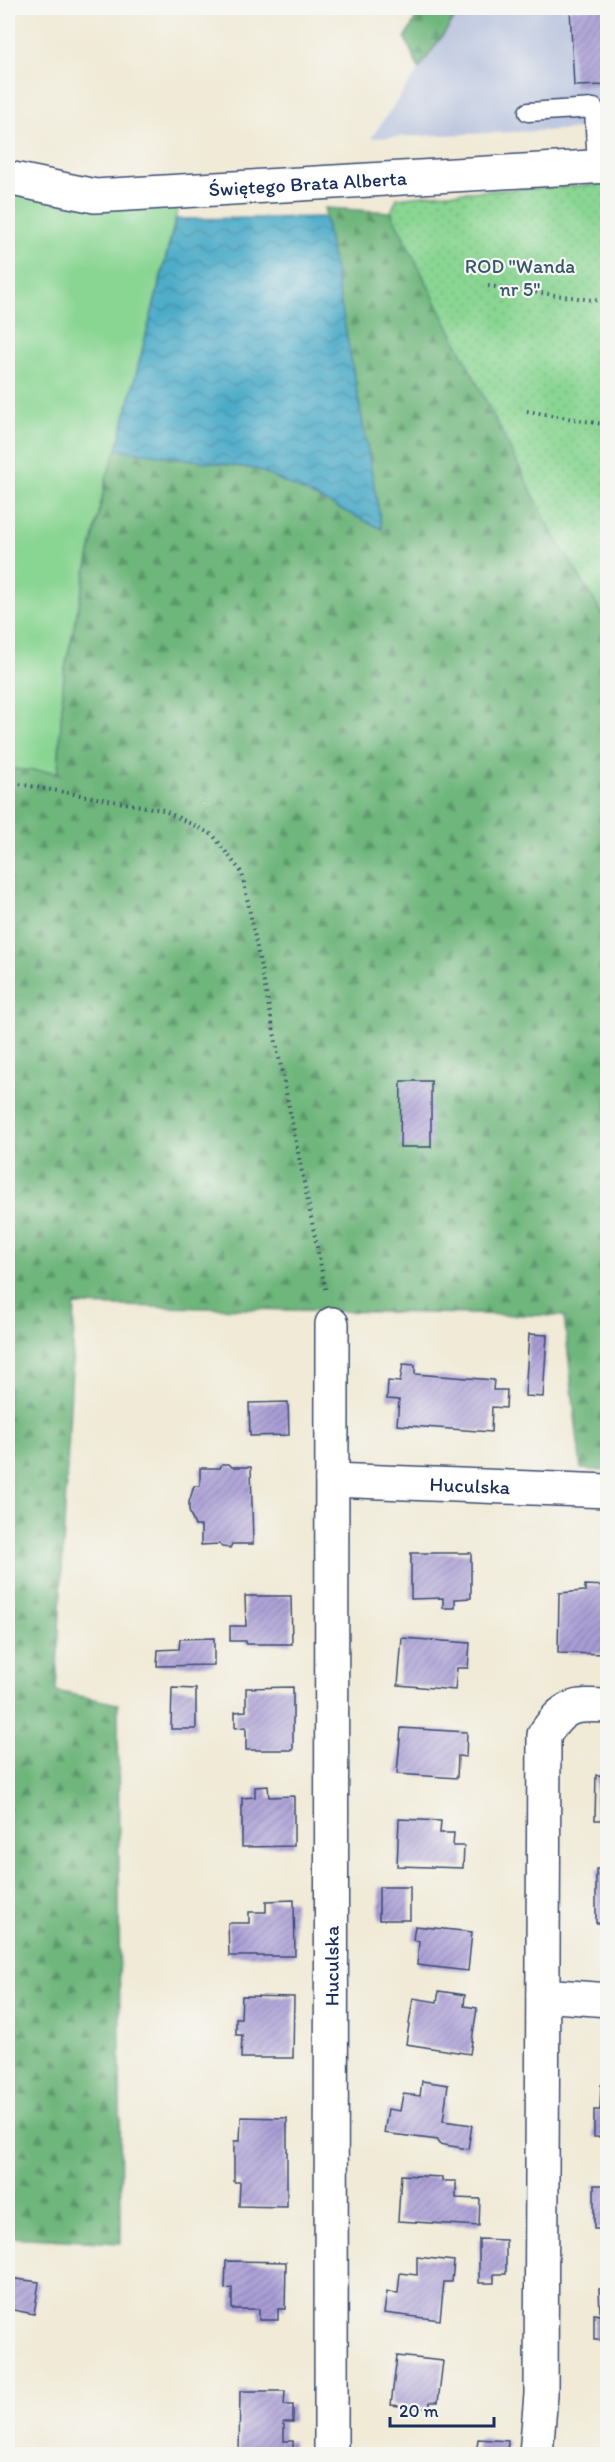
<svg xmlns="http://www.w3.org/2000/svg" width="615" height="2462" viewBox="0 0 615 2462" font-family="Itim,sans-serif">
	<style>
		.industrial { fill: #bac4de }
		.grass { fill: #89d592; stroke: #528278; stroke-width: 1.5 }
		.forest { fill: url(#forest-firs); stroke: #44726d; stroke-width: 1.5 }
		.garden { fill: url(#garden-dots); stroke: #528278; stroke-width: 1.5 }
		.water { fill: url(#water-waves); stroke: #326c92; stroke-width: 1.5 }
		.building { fill: url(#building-hatch) }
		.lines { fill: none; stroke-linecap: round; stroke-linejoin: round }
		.lane-casing { stroke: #3b4b70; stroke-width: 21 }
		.street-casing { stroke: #3b4b70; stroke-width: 36 }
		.path { stroke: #3b4b70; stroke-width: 4; stroke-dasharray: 1.5 4.5; stroke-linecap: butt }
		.lane { stroke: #fff; stroke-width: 18 }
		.street { stroke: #fff; stroke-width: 33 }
		.labels { text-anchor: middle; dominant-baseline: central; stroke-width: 4.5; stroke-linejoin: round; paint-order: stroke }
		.street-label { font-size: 20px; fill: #1b2f5e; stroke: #f6f6f2 }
		.park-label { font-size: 20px; fill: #36586b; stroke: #f6f6f2 }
	</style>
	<defs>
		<pattern id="forest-firs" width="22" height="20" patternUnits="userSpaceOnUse" patternTransform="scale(1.5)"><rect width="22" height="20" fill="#6eb67c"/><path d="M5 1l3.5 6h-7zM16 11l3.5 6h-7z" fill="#5a9469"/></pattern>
		<pattern id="garden-dots" width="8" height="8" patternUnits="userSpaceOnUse" patternTransform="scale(1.5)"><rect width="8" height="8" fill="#89d592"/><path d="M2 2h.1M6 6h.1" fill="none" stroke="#76b780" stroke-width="1.8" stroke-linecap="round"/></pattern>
		<pattern id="water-waves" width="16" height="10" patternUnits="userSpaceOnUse" patternTransform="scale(1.5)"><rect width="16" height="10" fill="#48aac7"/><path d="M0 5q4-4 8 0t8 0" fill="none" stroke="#3b8ba5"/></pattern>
		<pattern id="building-hatch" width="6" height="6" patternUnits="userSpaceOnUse" patternTransform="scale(1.5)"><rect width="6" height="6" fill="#a99dd5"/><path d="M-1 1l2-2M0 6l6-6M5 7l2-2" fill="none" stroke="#8980b0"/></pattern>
	</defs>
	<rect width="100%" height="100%" fill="#f6f6f2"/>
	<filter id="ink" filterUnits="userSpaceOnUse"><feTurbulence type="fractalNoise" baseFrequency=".0167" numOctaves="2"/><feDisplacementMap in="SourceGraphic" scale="12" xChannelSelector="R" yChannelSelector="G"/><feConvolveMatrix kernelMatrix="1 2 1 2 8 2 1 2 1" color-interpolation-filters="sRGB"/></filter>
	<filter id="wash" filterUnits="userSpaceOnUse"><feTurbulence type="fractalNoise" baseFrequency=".008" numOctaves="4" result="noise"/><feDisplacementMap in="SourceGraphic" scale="24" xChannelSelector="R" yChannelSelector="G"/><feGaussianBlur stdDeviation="1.35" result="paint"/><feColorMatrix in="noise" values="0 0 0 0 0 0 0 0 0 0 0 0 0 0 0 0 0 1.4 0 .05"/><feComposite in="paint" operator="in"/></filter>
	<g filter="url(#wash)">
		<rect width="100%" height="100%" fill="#f0ead6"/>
		<path class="industrial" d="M462,8H607V128L371,138Z"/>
		<path class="grass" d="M8,192L72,205L178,208L117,449L107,476L64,673L58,772L8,769Z"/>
		<g class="forest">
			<path d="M414,8H462L419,69L405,38L415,20Z"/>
			<path d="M325,208L391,212L552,532L607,621V1471L581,1469L564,1316L75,1305L56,1691L118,1704L121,2243L8,2237V769L58,772L64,673L107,476L117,449L257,469L382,529L325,217Z"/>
		</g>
		<path class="garden" d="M607,184H608L607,621L552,532L391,212L397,198L433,194Z"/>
		<path class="water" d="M325,217L382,529L257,469L117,449L176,219Z"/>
		<g id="blocks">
			<g class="building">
				<path d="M570,8H604L606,29L608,28V85L574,86Z"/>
				<path d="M401,1081H431V1147H400Z"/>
				<path d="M529,1334L547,1335L543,1397L525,1396Z"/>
				<path d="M403,1364L415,1365V1374L494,1380L493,1390H507L506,1408L492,1407L491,1432L397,1425L399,1400L387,1399L388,1381L400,1382Z"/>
				<path d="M288,1402L289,1435L250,1436L249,1403Z"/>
				<path d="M222,1464H229L232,1467H251L253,1544H232L230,1548L222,1547L219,1544L201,1545V1526H195L189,1511V1502L194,1486H200V1468H220Z"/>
				<path d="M411,1553H471V1598L455,1599V1608H443V1598L411,1599Z"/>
				<path d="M585,1585L608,1586V1654L558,1653L559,1593L585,1591Z"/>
				<path d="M245,1596H291L292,1644H246V1641H230V1626H246Z"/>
				<path d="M214,1638V1665L157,1666L158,1650L179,1649L180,1639Z"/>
				<path d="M402,1638L470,1643L468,1668H457L455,1690L398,1685Z"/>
				<path d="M293,1687V1750H246V1727L235,1728V1712L246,1711V1688Z"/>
				<path d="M172,1688L196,1689V1729H171Z"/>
				<path d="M401,1728L467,1732L466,1757L458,1756L457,1778L397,1774Z"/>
				<path d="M596,1775L608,1776V1820H595Z"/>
				<path d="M268,1786L269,1797L294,1796V1846L242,1847V1798L255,1797V1787Z"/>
				<path d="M399,1819L441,1821L440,1833H454L453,1846H464L463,1868L397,1866Z"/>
				<rect x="596" y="1869" width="12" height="54"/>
				<rect x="379" y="1887" width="31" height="33"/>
				<path d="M294,1900L295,1956H229L228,1923H249V1912H266V1901Z"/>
				<path d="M415,1926L472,1932L468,1971L417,1965L419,1941L413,1940Z"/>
				<path d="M439,1991L465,1995L464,2006L477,2008L470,2054L406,2044L413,1998L437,2002Z"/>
				<path d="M242,1996L294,1997L293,2058H241L242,2035H236V2018H241Z"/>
				<path d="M422,2081L448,2085L443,2121L472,2125L468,2149L439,2144L438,2140L384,2133L388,2109L400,2111L403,2094L420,2096Z"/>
				<path d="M601,2085H608V2137H594V2110H600Z"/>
				<path d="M241,2117L287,2118V2207L239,2206L240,2182H234V2141H240Z"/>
				<path d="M401,2175L442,2177V2181H456V2198L480,2199L479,2226L398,2221Z"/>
				<rect x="594" y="2185" width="14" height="44"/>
				<path d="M479,2239L506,2240V2274H494V2283H479Z"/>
				<path d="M417,2257L454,2261L452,2282H444L440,2320L384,2313L387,2292L398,2293L400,2273L417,2275Z"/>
				<path d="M226,2261L286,2262L285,2309H278V2320H259V2309H232V2288L225,2289Z"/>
				<path d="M8,2278L39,2282L34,2314L8,2309Z"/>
				<path d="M599,2289H608V2340H594V2314L600,2315Z"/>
				<path d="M397,2356L443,2361L438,2402H430V2409L391,2405Z"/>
				<path d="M240,2391H285L284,2405H293V2422H284V2441H293V2454H239Z"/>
				<path d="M478,2439L508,2441L507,2454H476Z"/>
			</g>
		</g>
	</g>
	<g filter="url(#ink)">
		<use href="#blocks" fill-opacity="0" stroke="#3b4b70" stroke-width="1.5"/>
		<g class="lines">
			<defs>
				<path id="lane" d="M528,112L594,108L597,167"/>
				<g id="street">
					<path id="s1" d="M8,178L95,196L608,166"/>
					<path id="s2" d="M332,1480L608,1491"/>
					<path d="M543,1995L608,2000"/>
					<path id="s3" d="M331,2454L332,1324"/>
					<path d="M536,2454L541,2394L544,1735C564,1705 573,1704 608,1706"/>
				</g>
			</defs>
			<use href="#lane" class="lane-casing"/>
			<use href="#street" class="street-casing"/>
			<g class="path">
				<path d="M488,286L608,302"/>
				<path d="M527,411L608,425"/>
				<path d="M8,782L163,810L213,835L242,873L326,1292"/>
			</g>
			<use href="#lane" class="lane"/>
			<use href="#street" class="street"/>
		</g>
	</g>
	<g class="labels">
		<g class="street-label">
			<text stroke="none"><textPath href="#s1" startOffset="302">Świętego Brata Alberta</textPath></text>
			<text stroke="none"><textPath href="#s2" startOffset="138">Huculska</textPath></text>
			<text stroke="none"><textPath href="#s3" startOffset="488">Huculska</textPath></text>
		</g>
		<g class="park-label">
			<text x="520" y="266">ROD "Wanda<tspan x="520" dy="23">nr 5"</tspan></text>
		</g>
	</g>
	<rect width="615" height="2462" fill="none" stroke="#f6f6f2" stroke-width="30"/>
	<path d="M390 2417v9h104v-9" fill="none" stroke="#1b2f5e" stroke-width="3"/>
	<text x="399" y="2417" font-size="18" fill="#1b2f5e" stroke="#f6f6f2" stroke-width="4.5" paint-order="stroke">20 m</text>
</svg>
